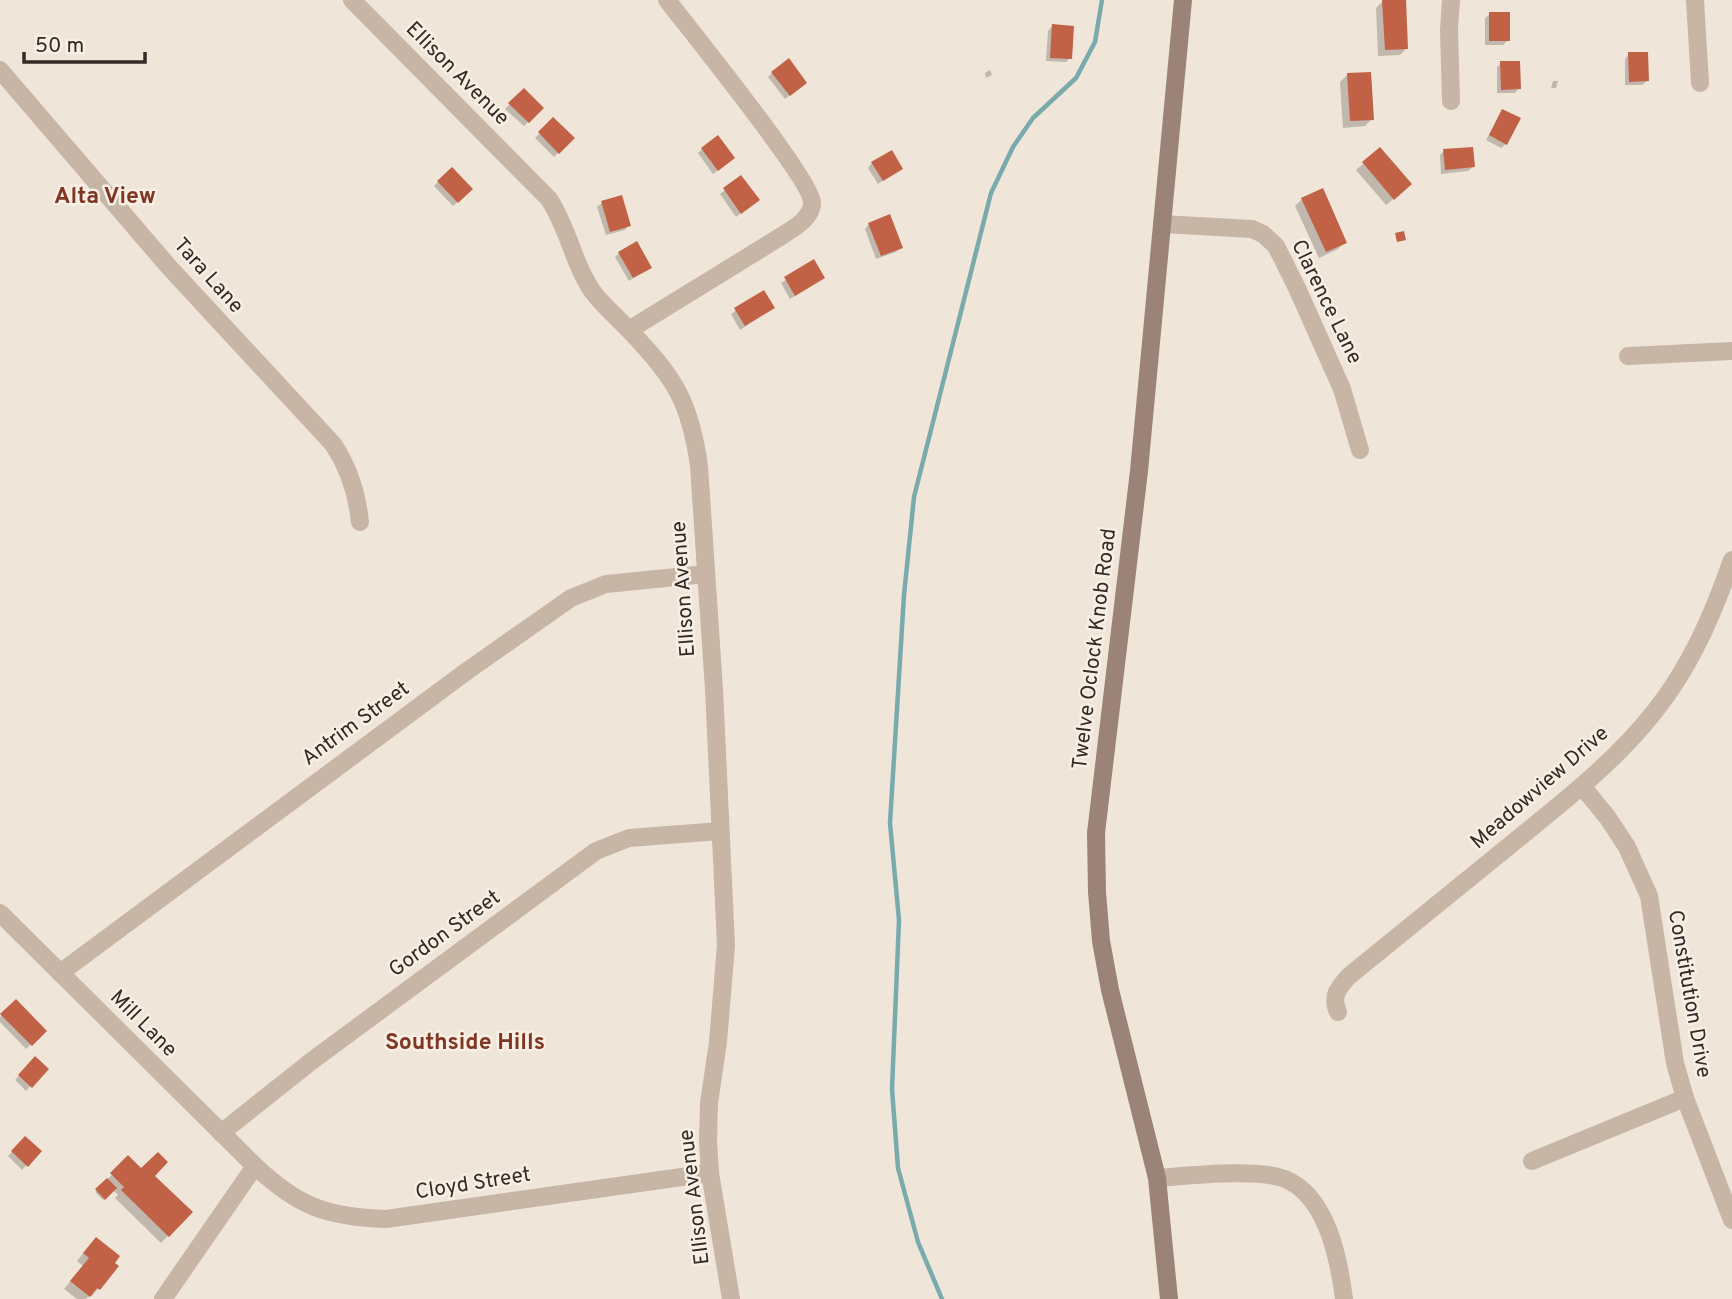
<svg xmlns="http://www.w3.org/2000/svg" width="1732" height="1299" viewBox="0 0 1732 1299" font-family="Overpass,sans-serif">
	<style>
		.shadow { fill: #0003 }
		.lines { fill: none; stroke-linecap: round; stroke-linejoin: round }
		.stream { stroke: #79aaac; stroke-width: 4.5 }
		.building { fill: #c16246 }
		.street { stroke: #c7b5a6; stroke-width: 18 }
		.secondary { stroke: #9b8477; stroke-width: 18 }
		.labels { text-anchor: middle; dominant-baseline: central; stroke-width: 5; stroke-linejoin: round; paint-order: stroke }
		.street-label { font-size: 21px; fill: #342a26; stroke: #f8efe5 }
		.neighbourhood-label { font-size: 23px; font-weight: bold; fill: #7f3723; stroke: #f8efe5 }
	</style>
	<rect width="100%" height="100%" fill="#f0e5d9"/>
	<g class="shadow">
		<path d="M1404,0L1407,48L1400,55L1378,56L1376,8L1383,1Z"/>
		<path d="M1490,14L1508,40L1503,45H1485V18Z"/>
		<path d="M1052,26L1070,58L1066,62L1046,61L1048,31Z"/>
		<path d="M1629,54L1647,81L1642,85H1625V59Z"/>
		<path d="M1501,63L1519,88L1515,93H1497V67Z"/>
		<path d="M990,70L992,75L986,78L985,73Z"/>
		<path d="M772,73L801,87L785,99L768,77Z"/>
		<path d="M1347,75L1372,119L1365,126L1343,128L1340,82Z"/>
		<path d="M1553,81H1558L1556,88H1551Z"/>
		<path d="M524,90L542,108L524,126L505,109Z"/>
		<path d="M1502,111L1506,144L1501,148L1486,140Z"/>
		<path d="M553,120L572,138L554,157L535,138Z"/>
		<path d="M702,149L728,163L713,174L698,153Z"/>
		<path d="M1380,149L1403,191L1386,205L1356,170Z"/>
		<path d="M1444,151L1473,167L1468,171L1441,174L1440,155Z"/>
		<path d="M872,163L901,169L878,184L868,168Z"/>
		<path d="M452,169L471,189L453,206L434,186Z"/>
		<path d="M741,177L753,204L736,217L720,194Z"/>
		<path d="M1302,199L1345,242L1338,249L1319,258L1295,206Z"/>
		<path d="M602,203L629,225L625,230L606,235L597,207Z"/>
		<path d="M869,224L901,247L896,252L876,259L865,229Z"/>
		<path d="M619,253L650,267L629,281L615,257Z"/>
		<path d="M814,262L823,278L790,299L781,283Z"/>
		<path d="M763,292L773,308L740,330L731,314Z"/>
		<path d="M16,1001L45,1031L26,1049L0,1022V1017Z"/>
		<path d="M35,1059L46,1069L26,1091L15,1080Z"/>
		<path d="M25,1138L40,1151L22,1170L8,1156Z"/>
		<path d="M128,1158L141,1171L153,1176L191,1212L161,1243L115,1198L118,1195L113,1190L103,1200L95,1192Z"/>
		<path d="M89,1246L117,1266L92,1296L90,1295L86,1299H77L64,1289L83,1266L77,1261Z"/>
	</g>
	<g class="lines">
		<path class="stream" d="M942,1299L918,1242L898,1168L892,1089L899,920L890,823L904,595L914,497L991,193L1013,147L1033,118L1076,78L1095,42L1102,0"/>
	</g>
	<g class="building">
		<path d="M1382,0H1406L1408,49L1385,50Z"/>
		<rect x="1489" y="12" width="21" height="29"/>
		<path d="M1052,24L1074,26L1072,59L1050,58Z"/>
		<path d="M1628,52H1648L1649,81L1629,82Z"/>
		<path d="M789,58L807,83L790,96L771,72Z"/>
		<path d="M1500,61H1520L1521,89L1501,90Z"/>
		<path d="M1371,72L1374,120L1350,121L1347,73Z"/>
		<path d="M524,88L544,108L529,123L508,103Z"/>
		<path d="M1502,109L1521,118L1507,145L1489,135Z"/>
		<path d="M553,117L575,138L559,154L538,132Z"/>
		<path d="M718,135L735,158L718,171L701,148Z"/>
		<path d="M1380,147L1412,184L1394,200L1362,162Z"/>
		<path d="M1473,147L1475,167L1445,170L1443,149Z"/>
		<path d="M892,150L903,169L883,181L871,162Z"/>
		<path d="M452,167L473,189L458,203L437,181Z"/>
		<path d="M741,175L760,200L741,214L723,188Z"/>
		<path d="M1323,188L1347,243L1326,252L1301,198Z"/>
		<path d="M622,195L631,226L610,232L601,201Z"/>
		<path d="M890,214L903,248L881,256L868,223Z"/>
		<path d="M1404,231L1406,240L1397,242L1395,233Z"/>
		<path d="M637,241L652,268L633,278L618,252Z"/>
		<path d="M814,259L825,278L795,296L784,277Z"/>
		<path d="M764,290L775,308L745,326L734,308Z"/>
		<path d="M16,999L47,1031L32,1046L0,1014Z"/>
		<path d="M35,1056L49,1069L32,1088L18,1075Z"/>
		<path d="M25,1136L42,1151L28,1167L11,1151Z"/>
		<path d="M158,1152L168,1162L155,1176L193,1212L169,1237L121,1190L124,1187L110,1173L128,1155L141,1168Z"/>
		<path d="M107,1178L117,1188L105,1200L95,1189Z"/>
		<path d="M96,1237L120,1256L115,1263L119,1266L100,1290L97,1288L90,1297L70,1281L89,1258L83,1253Z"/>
	</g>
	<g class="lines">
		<g class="street">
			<path d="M352,0L549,199C569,229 574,268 596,296C606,308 619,319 630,331C674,377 690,401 699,466L714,689L726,945L718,1042L709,1103L708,1141L710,1173L731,1299"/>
			<path d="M1695,0L1700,83"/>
			<path d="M0,70L169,267L333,444C349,468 357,492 360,522"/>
			<path d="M1451,101L1449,30L1451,0"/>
			<path d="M1162,224L1252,229L1263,234L1276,246L1297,288L1342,389L1360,450"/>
			<path d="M629,330L780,237C792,229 812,219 812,203C813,182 688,27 667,0"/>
			<path d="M1628,356L1732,351"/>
			<path d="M1582,786L1608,818L1627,847L1649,896L1675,1063L1685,1098L1732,1220"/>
			<path d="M0,913L255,1166C299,1207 327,1217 386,1219L710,1173"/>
			<path d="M60,973L467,671L571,598L606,584L706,574"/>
			<path d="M1338,1012C1331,996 1338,988 1349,976C1404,931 1459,886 1514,842C1564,801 1615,762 1655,711C1691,666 1713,614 1732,560"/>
			<path d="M221,1133L313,1060L596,851L629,838L720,831"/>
			<path d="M1532,1161L1685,1098"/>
			<path d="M1157,1178C1187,1176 1258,1168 1285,1179C1327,1196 1339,1259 1344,1299"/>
			<path d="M163,1299L255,1166"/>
		</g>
		<path class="secondary" d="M1169,1299L1157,1178L1110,990L1101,941L1097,892L1096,833L1139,471L1183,0"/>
	</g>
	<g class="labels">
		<g class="street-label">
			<text transform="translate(457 74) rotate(45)">Ellison Avenue</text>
			<text transform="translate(208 276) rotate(48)">Tara Lane</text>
			<text transform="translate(1326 302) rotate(64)">Clarence Lane</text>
			<text transform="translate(684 589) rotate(-94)">Ellison Avenue</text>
			<text transform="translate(1095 649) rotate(-83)">Twelve Oclock Knob Road</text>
			<text transform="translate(356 724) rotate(-36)">Antrim Street</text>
			<text transform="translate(1540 788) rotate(-41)">Meadowview Drive</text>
			<text transform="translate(445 934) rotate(-36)">Gordon Street</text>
			<text transform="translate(1689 994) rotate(80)">Constitution Drive</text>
			<text transform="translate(143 1024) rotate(45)">Mill Lane</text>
			<text transform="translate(473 1184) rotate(-9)">Cloyd Street</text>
			<text transform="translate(695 1197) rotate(-97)">Ellison Avenue</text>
		</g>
		<g class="neighbourhood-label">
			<text x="105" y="197">Alta View</text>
			<text x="465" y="1043">Southside Hills</text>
		</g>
	</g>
	<path d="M24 52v10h121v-10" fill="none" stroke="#342a26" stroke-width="3.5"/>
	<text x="35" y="52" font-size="21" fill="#342a26" stroke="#f8efe5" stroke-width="5" paint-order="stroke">50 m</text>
</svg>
